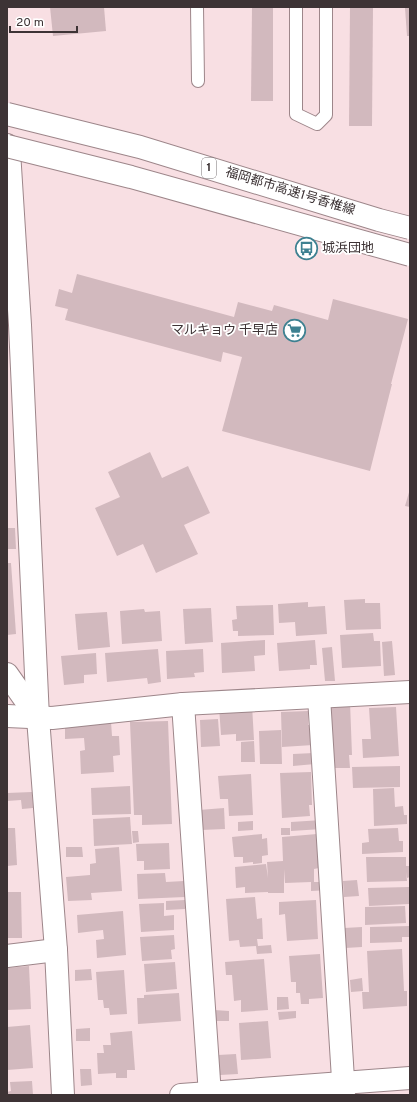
<svg xmlns="http://www.w3.org/2000/svg" width="417" height="1102" viewBox="0 0 417 1102" font-family="Overpass,'Noto Sans JP',sans-serif">
	<style>
		.building { fill: #d2b9be }
		.lines { fill: none; stroke-linecap: round; stroke-linejoin: round }
		.service-casing { stroke: #9d868a; stroke-width: 14 }
		.minor-casing { stroke: #9d868a; stroke-width: 24 }
		.tertiary-casing { stroke: #9d868a; stroke-width: 24 }
		.service { stroke: #fff; stroke-width: 12 }
		.minor { stroke: #fff; stroke-width: 22 }
		.tertiary { stroke: #fff; stroke-width: 22 }
		.motorway-bridge-casing { stroke: #9d868a; stroke-width: 24; stroke-linecap: butt }
		.motorway-bridge { stroke: #fff; stroke-width: 22 }
		.labels { text-anchor: middle; dominant-baseline: central; stroke-width: 3.5; stroke-linejoin: round; paint-order: stroke }
		.shield { fill: #fff; stroke: #777072; stroke-width: 1 }
		.shield-label { font-size: 12px; font-weight: bold; fill: #3d3335 }
		.street-label { font-size: 13px; fill: #3d3335; stroke: #fff }
		.poi-label { font-size: 13px; fill: #3d3335; stroke: #fff; text-anchor: start }
	</style>
	<rect width="100%" height="100%" fill="#f8dfe3"/>
	<g class="building">
		<path d="M50,7H104L106,31L53,36Z"/>
		<path d="M252,7H273V101H251Z"/>
		<path d="M350,7H373L372,126H349Z"/>
		<path d="M405,8H409L410,36H407Z"/>
		<path d="M77,274L234,317L238,302L272,311L274,305L328,320L333,299L408,319L391,384H392L370,471L222,431L242,357L223,352L221,362L65,320L68,309L55,306L59,289L72,293Z"/>
		<path d="M150,452L162,478L188,466L210,513L184,525L198,554L156,573L143,544L117,556L95,508L120,497L108,472Z"/>
		<path d="M410,489V507L405,506Z"/>
		<path d="M7,528H15L16,549H7Z"/>
		<path d="M7,563H11L16,634L7,635Z"/>
		<path d="M365,599V603H380L381,629L346,630L344,600Z"/>
		<path d="M308,602V607L325,606L327,634L296,636L295,622L279,623L278,604Z"/>
		<path d="M273,605L274,635L238,636V631H233L232,620L237,619L236,606Z"/>
		<path d="M211,608L213,642L185,644L183,609Z"/>
		<path d="M144,609L145,612L160,611L162,641L122,644L120,611Z"/>
		<path d="M107,612L110,647L78,650L75,614Z"/>
		<path d="M373,633L374,641H380L381,666L342,668L340,635Z"/>
		<path d="M265,640V655L254,656L255,671L222,673L221,643Z"/>
		<path d="M315,640L317,665H310V669L279,671L277,643Z"/>
		<path d="M392,641L395,675L384,676L382,642Z"/>
		<path d="M332,647L335,681H325L322,648Z"/>
		<path d="M158,649L161,682L148,684L147,678L107,682L105,653Z"/>
		<path d="M203,649L204,672L194,673L195,677L167,679L166,651Z"/>
		<path d="M96,653L97,674L84,675V683L64,685L61,656Z"/>
		<path d="M338,702H350L352,755H349L350,768H333L330,709Z"/>
		<path d="M252,705L254,740L236,741V734L221,735L219,707Z"/>
		<path d="M396,707L399,756L363,758L362,739H371L369,708Z"/>
		<path d="M308,711V725H312L313,745L282,747L281,712Z"/>
		<path d="M218,719L220,746L201,747L200,720Z"/>
		<path d="M168,721L172,824L142,825V815H134L130,722Z"/>
		<path d="M111,722L112,736H119L120,755L113,756L114,772L81,774L80,751L85,750L84,738L65,739V724Z"/>
		<path d="M281,730L282,764H260L259,731Z"/>
		<path d="M254,741L255,762H241V742Z"/>
		<path d="M314,753L315,764L293,766V754Z"/>
		<path d="M400,766V787L353,788L352,767Z"/>
		<path d="M311,772L312,805H309L310,816L282,818L280,773Z"/>
		<path d="M251,774L253,815L229,816L228,799H220L218,776Z"/>
		<path d="M130,786L131,814L92,815L91,788Z"/>
		<path d="M394,788L395,807L403,806L404,815H407V824L374,826L373,789Z"/>
		<path d="M32,792L33,808L22,809L21,800L7,801V793Z"/>
		<path d="M224,808L225,829L201,830L199,810Z"/>
		<path d="M130,817L132,844L94,846L93,819Z"/>
		<path d="M322,820V829L291,831V822Z"/>
		<path d="M253,821V830L238,831V822Z"/>
		<path d="M7,828H15L17,865L7,866Z"/>
		<rect x="281" y="828" width="9" height="7"/>
		<path d="M398,828L399,841H403V852L362,854V843L369,842L368,829Z"/>
		<path d="M132,831H138L139,842L133,843Z"/>
		<path d="M262,834V839L267,838L268,855L262,856V863L253,864V862L243,863V857H234L232,837Z"/>
		<path d="M317,834L319,868L314,869V882H330V890L311,891V882L285,883L284,869V893H268V892L245,893V887L236,888L235,867L266,864L268,878L267,862L283,861L282,837Z"/>
		<path d="M169,843L170,869L144,870V861H137L136,844Z"/>
		<path d="M66,847H82L83,857H66Z"/>
		<path d="M119,847L122,891L91,893L92,900L68,901L66,877L90,875V864L96,863L95,849Z"/>
		<path d="M366,857H406V866H410V877L407,878L406,872L407,881L367,882Z"/>
		<path d="M165,873L166,882L184,881L185,897L138,899L137,874Z"/>
		<path d="M357,880L359,896L344,897L343,881Z"/>
		<path d="M409,887V904L369,906L368,888Z"/>
		<path d="M7,892H21L22,938H7Z"/>
		<path d="M255,897L257,919L262,918L263,939H257L258,946L271,945L272,953L257,954L256,946L240,947L239,940L229,941L226,899Z"/>
		<path d="M185,900V909L166,910V901Z"/>
		<path d="M316,900L318,939L287,941L285,914L279,915V902Z"/>
		<path d="M164,903V916L174,915V930L141,932L139,904Z"/>
		<path d="M405,906L406,923L365,925V907Z"/>
		<path d="M123,911L126,955L97,958L96,940L104,939L103,930L78,933L77,915Z"/>
		<path d="M410,926V937H402V942L370,943V927Z"/>
		<path d="M362,927V947L345,948L344,928Z"/>
		<path d="M174,935L175,949L171,950L172,959L142,961L140,937Z"/>
		<path d="M402,949L404,991H407V1006L363,1009L362,992H369L367,951Z"/>
		<path d="M320,954L323,998L309,999V1004H301L300,993H296V982H291L289,956Z"/>
		<path d="M264,959L268,1010L241,1012V1000L234,1001L232,975H226L225,962Z"/>
		<path d="M175,962L177,989L146,992L144,964Z"/>
		<path d="M29,966L31,1009L7,1010V968Z"/>
		<path d="M91,969L92,980L75,981V970Z"/>
		<path d="M124,970L127,1014L110,1015L109,1008H104L103,1000H98L96,972Z"/>
		<path d="M362,978L363,991L351,992L350,980Z"/>
		<path d="M179,993L181,1021L138,1024L137,998H144V995Z"/>
		<path d="M277,997H288L289,1009L277,1010Z"/>
		<path d="M214,1010L229,1011V1021H214Z"/>
		<path d="M296,1011V1018L279,1020L278,1012Z"/>
		<path d="M268,1021L271,1058L241,1060L239,1023Z"/>
		<path d="M30,1025L33,1068L7,1070V1027Z"/>
		<path d="M90,1028V1041H76V1029Z"/>
		<path d="M132,1031L135,1070H127V1078H116V1073L98,1074L97,1053H104L103,1045H111L110,1033Z"/>
		<path d="M236,1054L238,1074L220,1075L218,1055Z"/>
		<path d="M80,1069H91L92,1085L81,1086Z"/>
		<path d="M32,1081L33,1095H7V1092L11,1091L10,1082Z"/>
	</g>
	<g class="lines">
		<defs>
			<g id="service">
				<path d="M197,7L198,81"/>
				<path d="M296,7V114L317,124L326,115V7"/>
			</g>
			<g id="minor">
				<path d="M319,697L344,1095"/>
				<path d="M183,704L210,1095"/>
				<path d="M7,716L52,718L183,704L410,692"/>
				<path d="M7,956L56,950"/>
				<path d="M181,1095L410,1078"/>
			</g>
			<g id="tertiary">
				<path d="M7,145L9,151L20,325L38,718L56,950L63,1095"/>
				<path d="M7,674L38,718"/>
			</g>
		</defs>
		<use href="#service" class="service-casing"/>
		<use href="#minor" class="minor-casing"/>
		<use href="#tertiary" class="tertiary-casing"/>
		<use href="#service" class="service"/>
		<use href="#minor" class="minor"/>
		<use href="#tertiary" class="tertiary"/>
		<defs>
			<g id="motorway-bridge">
				<path d="M7,114L140,147L379,220L410,228"/>
				<path d="M7,146L131,177L410,255"/>
			</g>
		</defs>
		<use href="#motorway-bridge" class="motorway-bridge-casing"/>
		<use href="#motorway-bridge" class="motorway-bridge"/>
	</g>
	<defs>
		<symbol id="bus-ring" viewBox="-11 -11 22 22"><circle r="9.5" fill="#fff" stroke="#3e8191" stroke-width="1.5"/><path d="M-5-6H5V4H4V6H2V4H-2V6H-4V4H-5ZM-3.5-4V0h7V-4ZM-3.5 1.2v1.5H-2V1.2ZM2 1.2v1.5H3.5V1.2Z" fill="#3e8191"/></symbol>
		<symbol id="supermarket-ring" viewBox="-11 -11 22 22"><circle r="9.5" fill="#fff" stroke="#3e8191" stroke-width="1.5"/><path d="M-6-5.5h2.5l.6 2H6L4.5 2H-2.5L-4.4-4H-6ZM-1.5 3.2a1.3 1.3 0 1 0 .1 0ZM3 3.2a1.3 1.3 0 1 0 .1 0Z" fill="#3e8191"/></symbol>
	</defs>
	<g fill-rule="evenodd">
		<use href="#bus-ring" x="294" y="236" width="25" height="25"/>
		<use href="#supermarket-ring" x="282" y="318" width="25" height="25"/>
	</g>
	<g class="labels">
		<rect class="shield" x="202" y="158" width="14" height="20" rx="3"/>
		<g class="shield-label">
			<text x="209" y="168">1</text>
		</g>
		<g class="street-label">
			<text transform="translate(290 192) rotate(17)">福岡都市高速1号香椎線</text>
		</g>
		<g class="poi-label">
			<text x="322" y="249">城浜団地</text>
			<text x="278" y="331" text-anchor="end">マルキョウ 千早店</text>
		</g>
	</g>
	<rect width="417" height="1102" fill="none" stroke="#3d3335" stroke-width="16"/>
	<path d="M10 26v6h67v-6" fill="none" stroke="#3d3335" stroke-width="2"/>
	<text x="16" y="26" font-size="12" fill="#3d3335" stroke="#ffffff" stroke-width="3" paint-order="stroke">20 m</text>
</svg>
